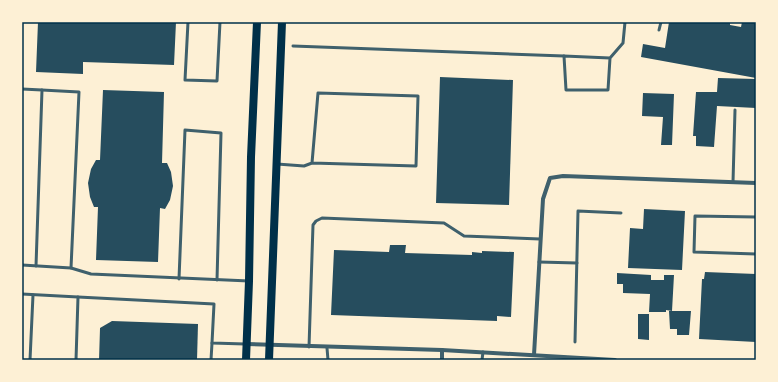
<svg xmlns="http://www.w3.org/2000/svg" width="778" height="382" viewBox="0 0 778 382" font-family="'Source Serif 4',serif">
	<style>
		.building { fill: #264d5e }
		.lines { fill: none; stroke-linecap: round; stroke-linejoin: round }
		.service { stroke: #3f606c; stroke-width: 3 }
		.minor { stroke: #3f606c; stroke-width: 4 }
		.secondary { stroke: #003049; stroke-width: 8 }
		.neatline { fill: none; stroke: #003049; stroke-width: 1.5 }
	</style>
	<rect width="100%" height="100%" fill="#fdf0d5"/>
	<g class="building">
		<path d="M38,22H176L174,65L83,62V74L36,72Z"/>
		<path d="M669,22H730V25L741,27L742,22H755L756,78L641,57L643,44L665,48Z"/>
		<path d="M440,77L513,80L509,205L436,203Z"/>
		<path d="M718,78L756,79V108L717,106L714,147L696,146V136H693L696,92H717Z"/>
		<path d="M103,90L164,92L162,163H167L171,172L173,186L170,200L165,209L160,208L158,262L96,260L98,207H94L90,197L88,183L91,169L96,160H100Z"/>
		<path d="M643,93L674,94L672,145H661L663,117L642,116Z"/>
		<path d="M644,209L685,211L682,270L628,268L630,228L643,229Z"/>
		<path d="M390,245H406L405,253L472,255V252L482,253V251L514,252L511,317L497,316V321L331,315L334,250L389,252Z"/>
		<path d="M705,272L756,274V342L699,339L702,279H704Z"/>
		<path d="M617,273L651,275V280H664V275H674L672,311L666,310V312H649L650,294L623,293V284H617Z"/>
		<path d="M669,311H691L689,335H677V329H670Z"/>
		<path d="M638,314H649V340L638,339Z"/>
		<path d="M112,321L198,324L197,360H99L100,328Z"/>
	</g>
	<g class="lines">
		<g class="service">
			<path d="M188,22L185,80L217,81L220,22"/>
			<path d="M659,30L661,22"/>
			<path d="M293,46L564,56"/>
			<path d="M610,58L564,56L566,90H608L610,58L623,43L625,22"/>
			<path d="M22,89L42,90L36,266"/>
			<path d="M42,90L79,92L71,268"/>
			<path d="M277,164L304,166L312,163L416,166L418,96L318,93L312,163"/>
			<path d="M733,182L735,110"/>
			<path d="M756,217L695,216L694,252L756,254"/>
			<path d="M539,262L577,263"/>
			<path d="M22,265L71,268L91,274L249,281"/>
			<path d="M179,279L185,130L221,133L217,280"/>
			<path d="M22,294L78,297L76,360"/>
			<path d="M78,297L214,304L212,343L245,344"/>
			<path d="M575,342L578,211L621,213"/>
			<path d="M309,347L313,225L316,221L322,218L444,223L464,236L540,239"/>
			<path d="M327,348L328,360"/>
			<path d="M30,360L33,295"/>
			<path d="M211,360L212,343"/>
			<path d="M482,360L483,352"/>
		</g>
		<g class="minor">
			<path d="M246,344L442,350L615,360"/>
			<path d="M534,355L543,199L550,178L563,176L756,183"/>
			<path d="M442,360V350"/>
		</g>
		<g class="secondary">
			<path d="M246,360L249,281L251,157L257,22"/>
			<path d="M269,360L282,22"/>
		</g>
	</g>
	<rect width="778" height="382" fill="none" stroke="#fdf0d5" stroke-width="46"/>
	<rect x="23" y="23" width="732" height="336" class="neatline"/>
</svg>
